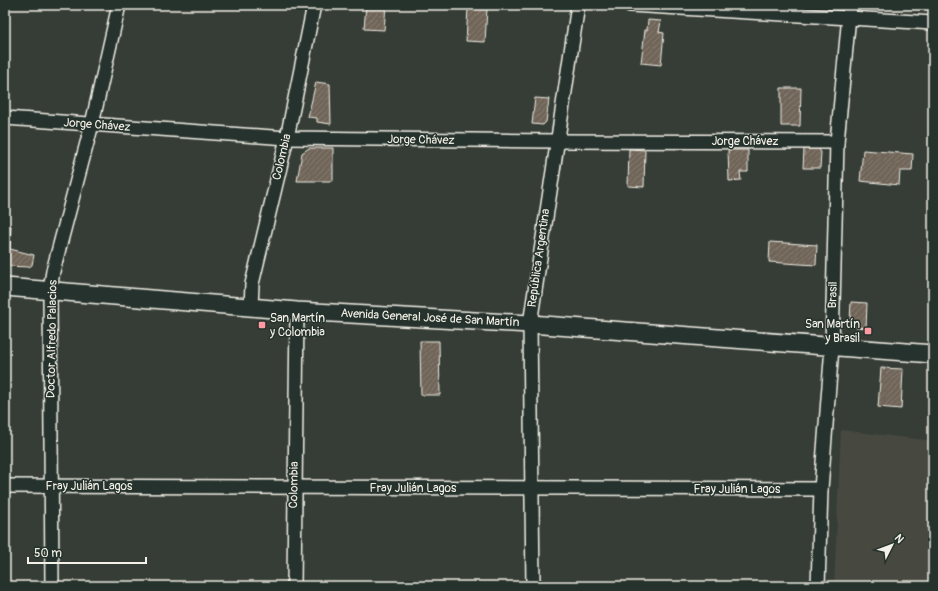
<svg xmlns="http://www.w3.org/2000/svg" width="938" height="591" viewBox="0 0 938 591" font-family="Pangolin,sans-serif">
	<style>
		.built { fill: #474940 }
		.building { fill: url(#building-hatch); stroke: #f4f1e8 }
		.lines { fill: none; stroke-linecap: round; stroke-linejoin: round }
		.minor-casing { stroke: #f4f1e8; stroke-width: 16 }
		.tertiary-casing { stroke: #f4f1e8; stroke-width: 20 }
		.minor { stroke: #26332d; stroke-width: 13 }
		.tertiary { stroke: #26332d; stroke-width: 17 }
		.poi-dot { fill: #ff9aa2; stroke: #26332d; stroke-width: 1.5 }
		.labels { text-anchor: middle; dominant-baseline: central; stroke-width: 3; stroke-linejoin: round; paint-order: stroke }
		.street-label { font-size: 12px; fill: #f4f1e8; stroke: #26332d }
		.poi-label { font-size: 12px; fill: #f4f1e8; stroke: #26332d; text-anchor: start }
	</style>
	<defs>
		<pattern id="building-hatch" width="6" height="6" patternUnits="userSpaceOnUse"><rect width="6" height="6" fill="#706559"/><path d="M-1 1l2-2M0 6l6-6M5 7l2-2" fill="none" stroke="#857c71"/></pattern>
	</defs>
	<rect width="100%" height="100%" fill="#353d36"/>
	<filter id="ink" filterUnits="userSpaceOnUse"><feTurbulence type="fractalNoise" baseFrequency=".025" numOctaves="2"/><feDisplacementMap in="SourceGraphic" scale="8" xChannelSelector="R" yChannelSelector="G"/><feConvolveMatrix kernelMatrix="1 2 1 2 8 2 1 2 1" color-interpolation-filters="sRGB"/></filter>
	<g filter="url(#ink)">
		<path class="built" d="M841,430L933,441V586H834Z"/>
		<g class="building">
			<path d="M366,5H386L384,30L364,29Z"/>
			<path d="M468,8L487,9L485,42L466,41Z"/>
			<path d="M648,20L661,21L659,32L664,33L661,65L641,63L645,30H647Z"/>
			<path d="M316,82L330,84L331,124L317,122V118L308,117Z"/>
			<path d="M781,88H801L800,126H781Z"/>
			<path d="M535,98L549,99L546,122L543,125L532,124Z"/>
			<path d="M309,148H333V181H297L302,153Z"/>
			<path d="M629,149L645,150L644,187L628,186Z"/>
			<path d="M804,149H818L821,152L820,168H803Z"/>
			<path d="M728,150H748V172H740L741,180L729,181Z"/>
			<path d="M863,150L913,154L912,171H900L899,185L860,181Z"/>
			<path d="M5,225L11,226L10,249L34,255L32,265L29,267L5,266Z"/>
			<path d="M770,242L817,245L816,265L769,262Z"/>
			<path d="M851,302L867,303L866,328L856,327L850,321Z"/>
			<path d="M420,341H439L440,395H421Z"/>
			<path d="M881,368L903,369L901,409L878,407Z"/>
		</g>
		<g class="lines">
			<defs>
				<g id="minor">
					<path d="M630,5L933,23"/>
					<path d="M5,118L287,138L556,141L837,142"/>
					<path d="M251,308L252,284L287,138L314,5"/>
					<path d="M5,486L821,489"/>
					<path d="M52,586L50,290L53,271L92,124L119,5"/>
					<path d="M294,586L297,311"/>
					<path d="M533,586L530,324L578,5"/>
					<path d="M818,586L821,489L832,347L837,142L850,5"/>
				</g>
				<path id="tertiary" d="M5,287L297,311L530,324L933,354"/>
			</defs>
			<use href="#minor" class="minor-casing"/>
			<use href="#tertiary" class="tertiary-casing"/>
			<use href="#minor" class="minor"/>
			<use href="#tertiary" class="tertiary"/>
		</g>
	</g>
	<g class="poi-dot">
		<rect x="258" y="321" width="8" height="8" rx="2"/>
		<rect x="864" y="327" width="8" height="8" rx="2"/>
	</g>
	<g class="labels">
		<g class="street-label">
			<text transform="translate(97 125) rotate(4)">Jorge Chávez</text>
			<text transform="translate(421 140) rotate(1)">Jorge Chávez</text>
			<text x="745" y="141">Jorge Chávez</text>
			<text transform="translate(282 157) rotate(-77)">Colombia</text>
			<text transform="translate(539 258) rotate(-82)">República Argentina</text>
			<text transform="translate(833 295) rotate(-88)">Brasil</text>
			<text transform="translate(430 318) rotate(3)">Avenida General José de San Martín</text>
			<text transform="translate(52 339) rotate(-89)">Doctor Alfredo Palacios</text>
			<text transform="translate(294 485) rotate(-89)">Colombia</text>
			<text x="89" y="486">Fray Julián Lagos</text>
			<text x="413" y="488">Fray Julián Lagos</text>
			<text x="737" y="489">Fray Julián Lagos</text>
		</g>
		<g class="poi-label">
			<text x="270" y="318">San Martín<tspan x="270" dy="14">y Colombia</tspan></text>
			<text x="860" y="324" text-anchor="end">San Martín<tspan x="860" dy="14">y Brasil</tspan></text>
		</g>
	</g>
	<rect width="938" height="591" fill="none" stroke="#26332d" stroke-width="20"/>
	<rect x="10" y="10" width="918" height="571" fill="none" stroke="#f4f1e8" stroke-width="1.5" filter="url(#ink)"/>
	<g transform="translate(892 545) rotate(48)" stroke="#26332d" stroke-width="3" paint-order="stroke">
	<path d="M0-3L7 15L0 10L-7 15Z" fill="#f4f1e8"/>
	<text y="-6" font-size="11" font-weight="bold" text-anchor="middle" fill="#f4f1e8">N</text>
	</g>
	<path d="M28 557v6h118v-6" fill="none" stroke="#f4f1e8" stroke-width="2"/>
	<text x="34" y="557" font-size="12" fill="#f4f1e8" stroke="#26332d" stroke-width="3" paint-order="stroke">50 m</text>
</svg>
